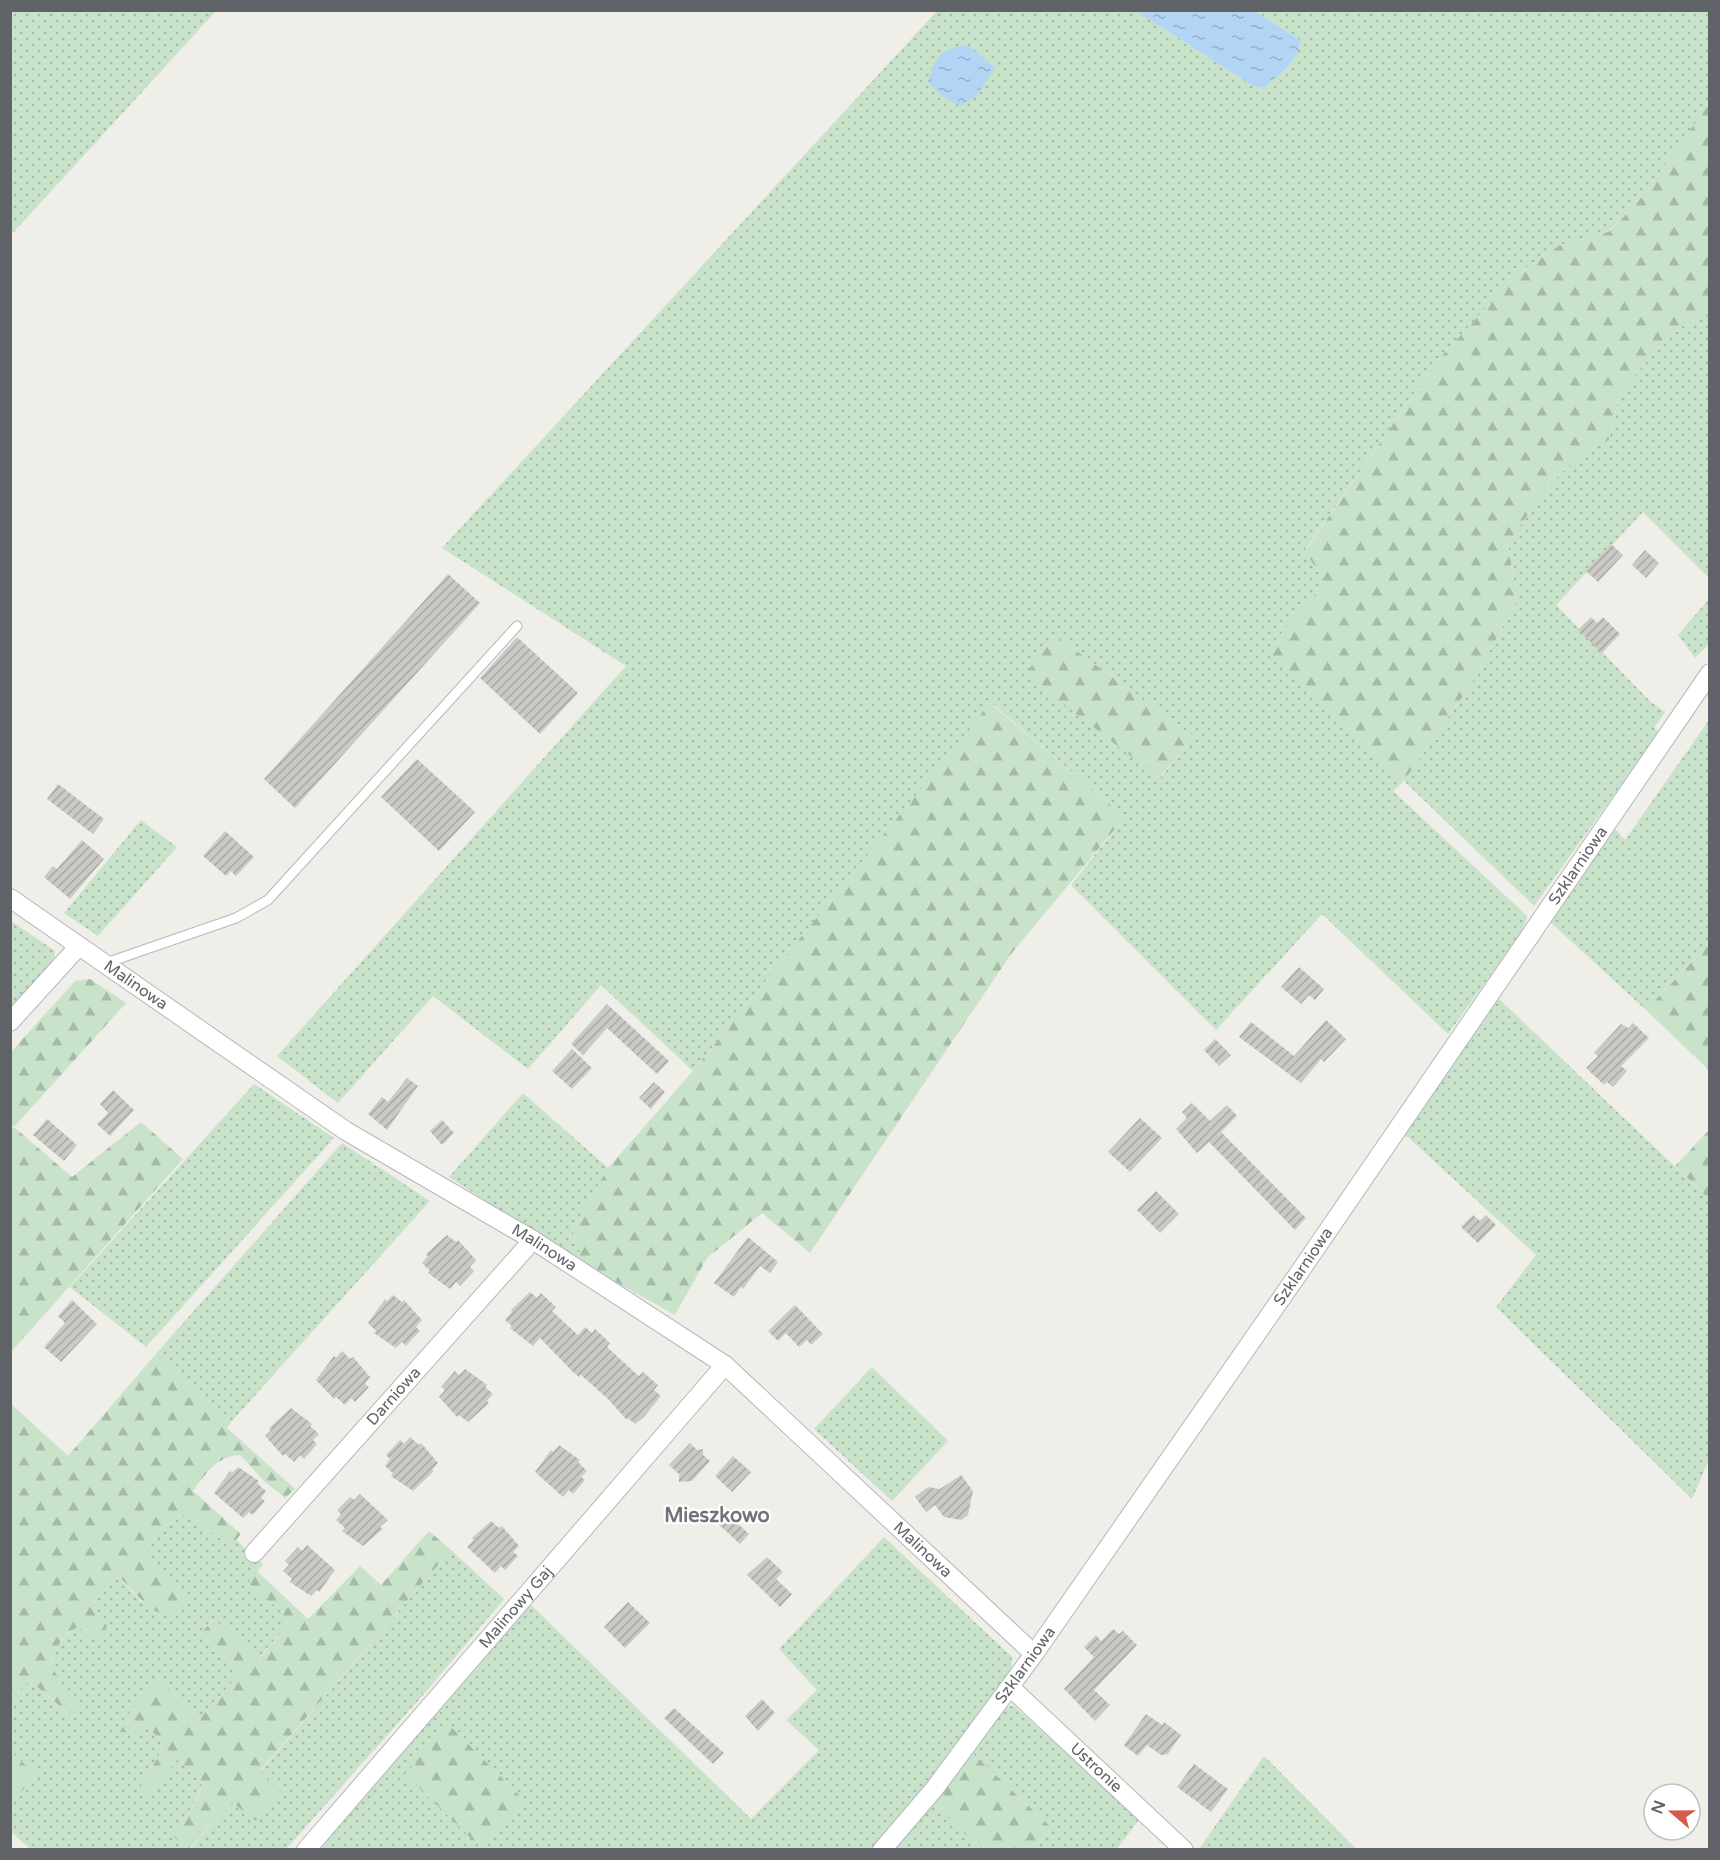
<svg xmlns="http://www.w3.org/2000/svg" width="1720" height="1860" viewBox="0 0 1720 1860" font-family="'Varela Round',sans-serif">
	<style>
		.grass { fill: url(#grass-dots); fill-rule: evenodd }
		.forest { fill: url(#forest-firs) }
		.water { fill: url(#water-ripples) }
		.building { fill: url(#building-hatch) }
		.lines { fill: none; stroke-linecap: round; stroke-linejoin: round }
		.lane-casing { stroke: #b5b7bb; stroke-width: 11 }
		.street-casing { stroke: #b5b7bb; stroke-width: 20 }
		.lane { stroke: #fff; stroke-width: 9 }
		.street { stroke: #fff; stroke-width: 18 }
		.labels { text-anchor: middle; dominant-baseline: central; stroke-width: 4.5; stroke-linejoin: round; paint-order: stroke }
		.street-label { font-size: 16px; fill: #5f6266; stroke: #fff }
		.quarter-label { font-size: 20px; font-weight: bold; fill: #707478; stroke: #fff }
	</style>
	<defs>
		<pattern id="grass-dots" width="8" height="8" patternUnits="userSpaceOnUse" patternTransform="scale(1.5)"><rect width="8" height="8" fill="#c8e3c9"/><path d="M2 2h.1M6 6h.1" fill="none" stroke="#a6bba7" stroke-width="1.8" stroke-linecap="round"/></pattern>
		<pattern id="forest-firs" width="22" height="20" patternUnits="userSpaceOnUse" patternTransform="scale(1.5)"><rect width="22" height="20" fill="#c8e3c9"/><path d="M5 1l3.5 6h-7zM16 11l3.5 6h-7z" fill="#a6bba7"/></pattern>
		<pattern id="water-ripples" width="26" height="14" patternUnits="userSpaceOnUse" patternTransform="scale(1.5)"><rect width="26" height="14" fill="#b2d4f5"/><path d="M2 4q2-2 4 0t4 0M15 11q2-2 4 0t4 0" fill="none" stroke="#94afca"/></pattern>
		<pattern id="building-hatch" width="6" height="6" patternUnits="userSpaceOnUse" patternTransform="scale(1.5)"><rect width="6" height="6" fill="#cbc9c4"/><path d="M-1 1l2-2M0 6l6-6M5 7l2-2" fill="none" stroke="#a8a7a3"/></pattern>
	</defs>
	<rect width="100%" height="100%" fill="#efeee8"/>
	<g class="grass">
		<path d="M11,10L216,11L11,235L10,11Z"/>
		<path d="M937,11H1136L1253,86L1264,88L1275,78L1301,41L1255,11H1709V107L1634,207L1607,232L1560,245L1518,273L1436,362L1305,550L1325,582L1266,652L1404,781L1474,680L1517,600L1508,544C1536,502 1561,460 1609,440L1620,393L1665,340L1696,316L1709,314V578L1643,512L1556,605L1650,701L1665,712L1654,728L1659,732L1534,906L1404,781L1393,791L1527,916L1523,930L1448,1034L1322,914L1216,1030L1071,885L1125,817L991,703L693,1071L601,985L528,1069L433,996L338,1103L277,1056L626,666L442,548ZM1056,636L1194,737L1160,778Z"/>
		<path d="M1709,599V644L1695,658L1678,635Z"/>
		<path d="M1709,720V944L1646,1010L1547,919L1613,827L1625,840Z"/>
		<path d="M141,820L177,847L98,936L64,913Z"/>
		<path d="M11,921L55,951L54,965L11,1013Z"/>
		<path d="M1495,995L1709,1199V1460L1692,1499L1496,1307L1536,1255L1408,1137L1399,1136Z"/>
		<path d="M254,1084L334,1138L146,1347L70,1287Z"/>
		<path d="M523,1093L608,1168L572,1230L580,1252L578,1261L449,1177Z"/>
		<path d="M342,1143L430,1201L232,1421L155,1355Z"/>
		<path d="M872,1367L948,1441L892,1501L814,1429Z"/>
		<path d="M188,1512L216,1536L228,1543L236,1540L263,1564L248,1583L282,1612L287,1625L259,1658L213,1619L200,1634L233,1665L235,1679L199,1719L158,1679L131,1733L145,1727L155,1734L163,1743L159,1756L141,1784L146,1796L178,1759L202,1783C198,1804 184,1817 174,1836L183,1849H30L11,1832V1803L37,1775L11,1752V1700L27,1682L35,1685L68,1714L79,1701L60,1682L51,1665C57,1649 62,1633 79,1627L90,1638L101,1635L107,1626L93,1607L97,1596L119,1577L141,1602L188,1597L151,1560L147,1550L157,1532Z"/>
		<path d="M884,1537L1012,1657L1011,1670L922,1792L871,1849L314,1850L529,1603L751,1819L819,1750L786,1720L817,1690L779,1649Z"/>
		<path d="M451,1550L504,1599L423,1695L286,1849L189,1850L233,1801L256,1821L280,1791L260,1772Z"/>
		<path d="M1013,1705L1140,1818L1117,1849H1034L1051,1827L970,1751L998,1711Z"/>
		<path d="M1264,1756L1356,1849H1199Z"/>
		<path d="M932,1803L981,1849L890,1850Z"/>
	</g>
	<g class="forest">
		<path d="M1709,104V314L1696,316L1665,340L1620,393L1609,440C1561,460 1536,502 1508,544L1517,600L1474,680L1404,781L1265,652L1325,582L1305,551L1436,362L1518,273L1560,245L1608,232L1634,207Z"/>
		<path d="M1056,636L1194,737L1159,778L1025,674Z"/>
		<path d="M990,703L1125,817L1011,954L810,1253L762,1213L707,1258L675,1315L578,1261L580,1252L572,1230L608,1168L693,1071Z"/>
		<path d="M1709,944V1070L1646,1010Z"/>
		<path d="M90,979L126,1003L14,1127L72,1177L141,1122L183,1159L11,1352L10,1131L14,1127L10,1124L11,1052L75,981Z"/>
		<path d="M1709,1130V1199L1675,1166Z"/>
		<path d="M155,1355L232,1421L227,1428L295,1489L285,1498L264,1481L240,1455C217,1456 206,1473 193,1491L241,1534L236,1540L228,1543L216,1536L188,1512L157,1532L147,1550L151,1560L189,1597C162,1637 140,1595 119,1577L97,1596L93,1606L107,1626L101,1635L89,1638L79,1627C62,1632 57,1649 51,1664L60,1682L80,1701L78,1710L69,1714L35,1685L28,1682L11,1700V1404L68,1456Z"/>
		<path d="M429,1531L451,1550L260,1771L280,1791L256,1821L232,1802L189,1849H183L174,1836C184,1817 199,1804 202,1783L178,1759L146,1796L141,1784L159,1756L163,1743L155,1734L145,1727L131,1733L114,1731L158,1679L199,1719L235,1679L233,1665L200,1634L214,1619L260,1658L287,1625L282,1612L248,1583L257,1571L308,1619L360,1566L381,1585Z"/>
		<path d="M449,1725L527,1803L482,1849L405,1774Z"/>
		<path d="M970,1751L1051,1827L1034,1849H981L932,1803Z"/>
		<path d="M11,1752L37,1775L11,1803Z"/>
	</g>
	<g class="water">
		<path d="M1136,11H1255L1301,41C1295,64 1281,72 1264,88L1253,86Z"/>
		<path d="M968,45L995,68L977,95L960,106L942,96L928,82C937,55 939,50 968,45Z"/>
	</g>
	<g class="building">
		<path d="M1611,544L1623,555L1598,582L1586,571Z"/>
		<path d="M1645,550L1659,563L1646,578L1632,565Z"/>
		<path d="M448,574L480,603L295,808L264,779Z"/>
		<path d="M1591,617L1597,623L1603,617L1620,634L1602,653L1578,630Z"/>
		<path d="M517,637L578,693L540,734L480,678Z"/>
		<path d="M417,759L475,812L439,851L381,797Z"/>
		<path d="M58,784L104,819L93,834L47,799Z"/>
		<path d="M225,831L254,857L236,876L231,871L226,876L203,856Z"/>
		<path d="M82,840L104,859L70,899L44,877L53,866L57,869Z"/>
		<path d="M1299,967L1324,989L1315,1000L1309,995L1301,1004L1281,987Z"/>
		<path d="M607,1004L669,1061L657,1074L607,1028L583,1055L571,1044Z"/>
		<path d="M1326,1020L1346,1039L1324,1062L1321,1059L1301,1083L1239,1037L1251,1022L1294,1056Z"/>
		<path d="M1633,1023L1649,1038L1621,1066L1627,1071L1613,1087L1607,1082L1604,1085L1586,1068L1598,1056L1594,1053L1621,1024L1628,1028Z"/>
		<path d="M1215,1039L1231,1055L1219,1066L1204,1050Z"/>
		<path d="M572,1049L592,1068L572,1089L552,1071Z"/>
		<path d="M407,1078L418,1086L387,1130L368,1114L382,1097L388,1102Z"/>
		<path d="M654,1082L665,1092L651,1109L639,1098Z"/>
		<path d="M113,1090L134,1110L110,1136L97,1124L108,1113L100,1104Z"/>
		<path d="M1192,1103L1210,1121L1227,1105L1237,1116L1221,1132L1306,1218L1295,1230L1209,1142L1197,1153L1176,1129L1187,1118L1182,1112Z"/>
		<path d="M1140,1118L1162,1138L1130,1172L1108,1152Z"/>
		<path d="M47,1119L77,1145L64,1161L33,1135Z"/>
		<path d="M442,1120L454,1133L442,1145L430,1131Z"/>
		<path d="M1156,1191L1179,1214L1160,1233L1137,1210Z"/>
		<path d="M1473,1215L1480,1221L1486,1215L1496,1225L1478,1243L1461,1227Z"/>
		<path d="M447,1235L456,1242L458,1240L476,1260L470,1267L474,1271L460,1286L456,1282L450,1289L428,1273L430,1271L422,1263L428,1256L426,1254Z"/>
		<path d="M748,1237L778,1262L770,1273L760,1266L743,1289L741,1287L734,1297L714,1283Z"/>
		<path d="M530,1292L537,1298L541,1293L556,1307L552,1311L578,1335L585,1327L592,1333L595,1329L610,1343L607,1347L632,1370L639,1376L643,1372L658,1385L654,1390L661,1396L644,1417L635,1424L628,1418L627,1420L607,1398L581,1375L579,1377L572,1371L540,1338L533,1346L510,1328L512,1326L505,1320L512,1312L511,1310Z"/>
		<path d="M393,1295L402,1302L404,1300L422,1320L416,1327L420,1331L413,1338L406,1346L402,1342L396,1348L374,1333L376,1331L368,1323L385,1299L387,1301Z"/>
		<path d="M72,1300L97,1324L61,1362L44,1347L65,1323L58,1316Z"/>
		<path d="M795,1305L823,1334L811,1345L807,1340L799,1347L786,1333L778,1341L768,1331Z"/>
		<path d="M342,1351L350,1359L353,1357L370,1377L365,1384L369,1387L355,1402L351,1398L345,1405L336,1397L334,1399L316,1380L334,1356L336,1358Z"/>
		<path d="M465,1369L487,1385L485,1387L493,1394L487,1401L489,1403L468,1422L459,1415L457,1417L439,1397L445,1390L441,1387L455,1371L459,1375Z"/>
		<path d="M291,1408L312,1424L310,1426L319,1434L313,1440L317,1444L311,1451L304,1459L300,1455L294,1462L285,1454L283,1456L265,1436L271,1430L269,1428Z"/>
		<path d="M410,1437L419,1445L421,1443L438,1463L432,1470L434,1471L413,1491L391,1476L393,1473L385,1466L390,1459L386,1455L400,1440L404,1444Z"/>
		<path d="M690,1443L697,1450L703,1449V1455L710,1461L692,1481L679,1482V1474L669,1465Z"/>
		<path d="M559,1445L580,1460L578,1462L587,1471L581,1477L585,1480L573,1494L569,1490L563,1497L535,1472L551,1450L553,1452Z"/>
		<path d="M733,1456L751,1472L732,1492L715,1476Z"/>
		<path d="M238,1467L259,1481L257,1483L266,1491L261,1498L265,1501L253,1515L249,1512L243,1518L214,1493L230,1471L232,1473Z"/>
		<path d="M961,1475L973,1491L968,1515L961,1520L944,1517L935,1505L926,1512L915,1497L928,1487L940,1489Z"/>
		<path d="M360,1494L388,1520L380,1527L383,1529L363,1546L342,1531L345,1528L336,1520L341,1514L337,1510L350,1497L354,1500Z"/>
		<path d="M721,1508L749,1534L740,1544L712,1518Z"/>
		<path d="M491,1521L499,1528L502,1526L519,1546L513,1552L518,1556L505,1570L501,1566L495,1573L467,1547L474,1540L472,1538Z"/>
		<path d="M307,1545L335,1570L319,1592L317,1590L311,1596L290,1582L292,1579L283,1571L289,1565L285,1561L298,1547L302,1551Z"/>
		<path d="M767,1557L783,1572L776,1579L792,1594L780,1607L747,1575Z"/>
		<path d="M628,1602L650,1623L625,1648L604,1627Z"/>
		<path d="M1113,1629L1119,1634L1123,1631L1137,1645L1094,1690L1110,1705L1095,1721L1064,1689L1094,1657L1084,1647L1096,1635L1101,1641Z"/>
		<path d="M762,1699L775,1713L758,1731L745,1716Z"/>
		<path d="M674,1708L724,1753L713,1764L664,1718Z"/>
		<path d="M1146,1714L1162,1725L1164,1722L1181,1735L1168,1754L1161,1755L1147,1745L1138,1756L1124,1745Z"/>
		<path d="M1194,1764L1228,1789L1211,1812L1177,1787Z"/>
	</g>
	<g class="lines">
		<defs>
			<path id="lane" d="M106,963L236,918L268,900L517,626"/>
			<g id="street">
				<path id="s1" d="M10,898L346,1131L533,1240L725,1365L1034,1654"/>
				<path d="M10,1022L79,946"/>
				<path id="s2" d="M254,1553L533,1240"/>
				<path id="s3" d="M1010,1687L1184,1850"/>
				<path id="s4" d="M306,1850L725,1365"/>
				<path id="s5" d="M882,1850L935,1788L1034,1654L1301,1270L1710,673"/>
			</g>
		</defs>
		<use href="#lane" class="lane-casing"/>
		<use href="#street" class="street-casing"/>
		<use href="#lane" class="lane"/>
		<use href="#street" class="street"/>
	</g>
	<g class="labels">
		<g class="street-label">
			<text stroke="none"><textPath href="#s5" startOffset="1206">Szklarniowa</textPath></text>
			<text stroke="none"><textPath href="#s1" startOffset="153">Malinowa</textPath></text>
			<text stroke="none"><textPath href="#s1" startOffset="639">Malinowa</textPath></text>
			<text stroke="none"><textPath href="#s5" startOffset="720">Szklarniowa</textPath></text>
			<text stroke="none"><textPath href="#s2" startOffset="210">Darniowa</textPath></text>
			<text stroke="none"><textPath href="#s1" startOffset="1125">Malinowa</textPath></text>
			<text stroke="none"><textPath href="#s4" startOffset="321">Malinowy Gaj</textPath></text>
			<text stroke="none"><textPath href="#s5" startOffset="234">Szklarniowa</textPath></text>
			<text stroke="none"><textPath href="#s3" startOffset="118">Ustronie</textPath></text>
		</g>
		<g class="quarter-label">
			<text x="717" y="1516">Mieszkowo</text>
		</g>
	</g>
	<rect width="1720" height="1860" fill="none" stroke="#5f6266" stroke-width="24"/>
	<g transform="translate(1672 1812) rotate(290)"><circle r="28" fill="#ffffff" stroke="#bfc0c2" stroke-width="1.5"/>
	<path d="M0-4.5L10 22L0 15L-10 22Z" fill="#d55b49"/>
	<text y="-9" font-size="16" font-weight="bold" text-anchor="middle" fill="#5f6266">N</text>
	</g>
</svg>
